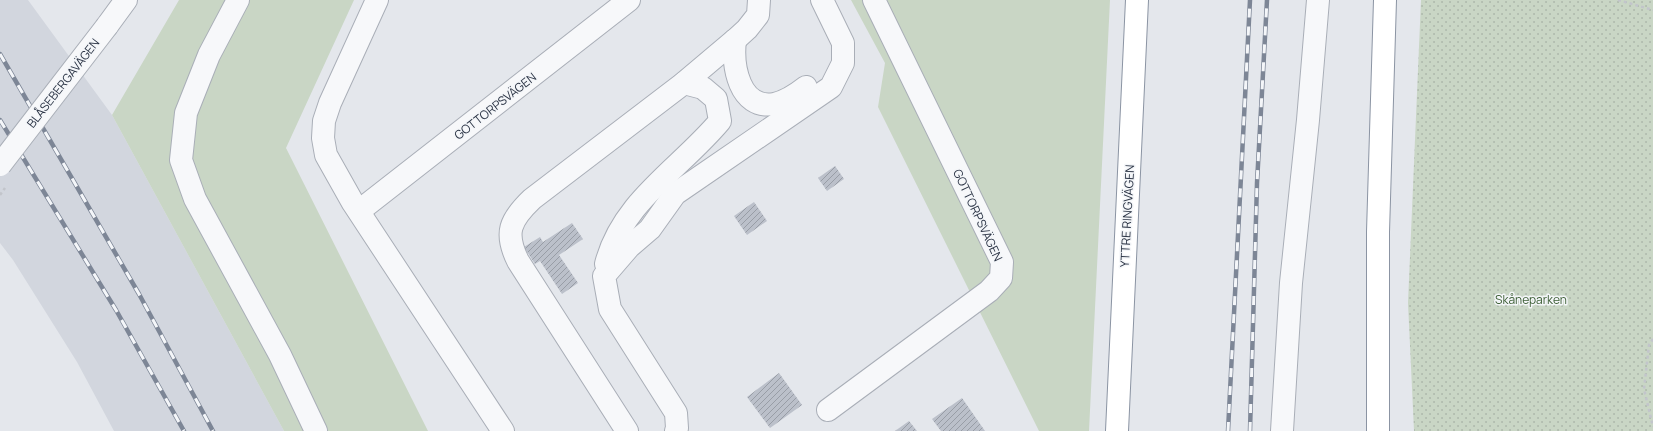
<svg xmlns="http://www.w3.org/2000/svg" width="1653" height="431" viewBox="0 0 1653 431" font-family="Manrope,sans-serif">
	<style>
		.built { fill: #d2d6de }
		.green { fill: #c9d6c5 }
		.park { fill: url(#park-dots) }
		.building { fill: url(#building-hatch) }
		.lines { fill: none; stroke-linecap: round; stroke-linejoin: round }
		.minor-casing { stroke: #a9aeb7; stroke-width: 24 }
		.highway-casing { stroke: #8b94a3; stroke-width: 24 }
		.path { stroke: #c2c5cb; stroke-width: 2.5; stroke-dasharray: 3 3; stroke-linecap: butt }
		.minor { stroke: #f7f8fa; stroke-width: 22 }
		.highway { stroke: #fff; stroke-width: 22 }
		.rail-casing { stroke: #7d8696; stroke-width: 4.5 }
		.rail { stroke: #f4f6f9; stroke-width: 3; stroke-dasharray: 9; stroke-linecap: butt }
		.minor-bridge-casing { stroke: #a9aeb7; stroke-width: 24; stroke-linecap: butt }
		.path-bridge { stroke: #c2c5cb; stroke-width: 2.5; stroke-dasharray: 3 3; stroke-linecap: butt }
		.minor-bridge { stroke: #f7f8fa; stroke-width: 22 }
		.labels { text-anchor: middle; dominant-baseline: central; stroke-width: 3; stroke-linejoin: round; paint-order: stroke }
		.street-label { font-size: 12px; fill: #2b3445; stroke: #f4f6f9 }
		.park-label { font-size: 12px; fill: #3f6138; stroke: #f4f6f9 }
	</style>
	<defs>
		<pattern id="park-dots" width="8" height="8" patternUnits="userSpaceOnUse"><rect width="8" height="8" fill="#c9d6c5"/><path d="M2 2h.1M6 6h.1" fill="none" stroke="#adb8ab" stroke-width="1.8" stroke-linecap="round"/></pattern>
		<pattern id="building-hatch" width="6" height="6" patternUnits="userSpaceOnUse"><rect width="6" height="6" fill="#bbc0ca"/><path d="M-1 1l2-2M0 6l6-6M5 7l2-2" fill="none" stroke="#989da6"/></pattern>
	</defs>
	<rect width="100%" height="100%" fill="#e4e7ec"/>
	<path class="built" d="M0,0H28L112,115L284,431H114L77,362L13,260L0,243Z"/>
	<g class="green">
		<path d="M179,0H354L286,148L428,431H284L112,115Z"/>
		<path d="M851,0H1110L1089,431H1039L878,107L885,63Z"/>
	</g>
	<path class="park" d="M1421,0H1653V431H1414L1408,303Z"/>
	<g class="building">
		<path d="M835,166L844,179L827,191L818,178Z"/>
		<path d="M754,202L767,221L747,235L734,216Z"/>
		<path d="M572,223L583,239L559,255L578,283L562,294L540,261L535,264L524,247L540,237L543,242Z"/>
		<path d="M779,373L802,405L770,428L747,397Z"/>
		<path d="M962,398L985,431H941L932,419Z"/>
		<path d="M909,421L917,431H895Z"/>
	</g>
	<g class="lines">
		<defs>
			<g id="minor">
				<path d="M238,0L209,55L186,113L181,160L195,199L280,355L316,431"/>
				<path d="M377,0L330,103L324,121L323,138L326,155L353,203L503,431"/>
				<path d="M107,26L126,0"/>
				<path d="M735,40C732,65 739,110 774,104C785,102 797,94 806,87"/>
				<path d="M359,211L629,0"/>
				<path d="M606,264C622,201 681,168 720,121L716,99L703,88L684,83"/>
				<path d="M828,410L989,291L1001,278L1002,262L874,0"/>
				<path d="M627,431L518,261C504,233 510,220 532,199L684,83L735,40L747,29L758,15L759,0"/>
				<path d="M676,431L677,428L676,413L610,309L604,276L629,247L650,229L675,194L831,87L843,63V43L822,0"/>
				<path d="M1282,431L1291,283L1308,120L1318,0"/>
			</g>
			<g id="highway">
				<path d="M1117,431L1137,0"/>
				<path d="M1378,431V232L1385,0"/>
			</g>
		</defs>
		<use href="#minor" class="minor-casing"/>
		<use href="#highway" class="highway-casing"/>
		<g class="path">
			<path d="M1618,0L1653,10"/>
			<path d="M1653,339L1649,345L1644,389L1653,427"/>
		</g>
		<use href="#minor" class="minor"/>
		<use href="#highway" class="highway"/>
		<defs>
			<g id="rail">
				<path d="M0,54L139,294L213,431"/>
				<path d="M0,120L116,310L184,431"/>
				<path d="M1228,431L1250,0"/>
				<path d="M1250,431L1257,183L1267,0"/>
			</g>
		</defs>
		<use href="#rail" class="rail-casing"/>
		<use href="#rail" class="rail"/>
		<defs>
			<path id="minor-bridge" d="M0,165L107,26"/>
		</defs>
		<use href="#minor-bridge" class="minor-bridge-casing"/>
		<path class="path-bridge" d="M0,195L5,188"/>
		<use href="#minor-bridge" class="minor-bridge"/>
	</g>
	<g class="labels">
		<g class="street-label">
			<text transform="translate(63 83) rotate(-52)">BLÅSEBERGAVÄGEN</text>
			<text transform="translate(495 106) rotate(-38)">GOTTORPSVÄGEN</text>
			<text transform="translate(978 215) rotate(65)">GOTTORPSVÄGEN</text>
			<text transform="translate(1127 216) rotate(-87)">YTTRE RINGVÄGEN</text>
		</g>
		<g class="park-label">
			<text x="1531" y="299">Skåneparken</text>
		</g>
	</g>
</svg>
